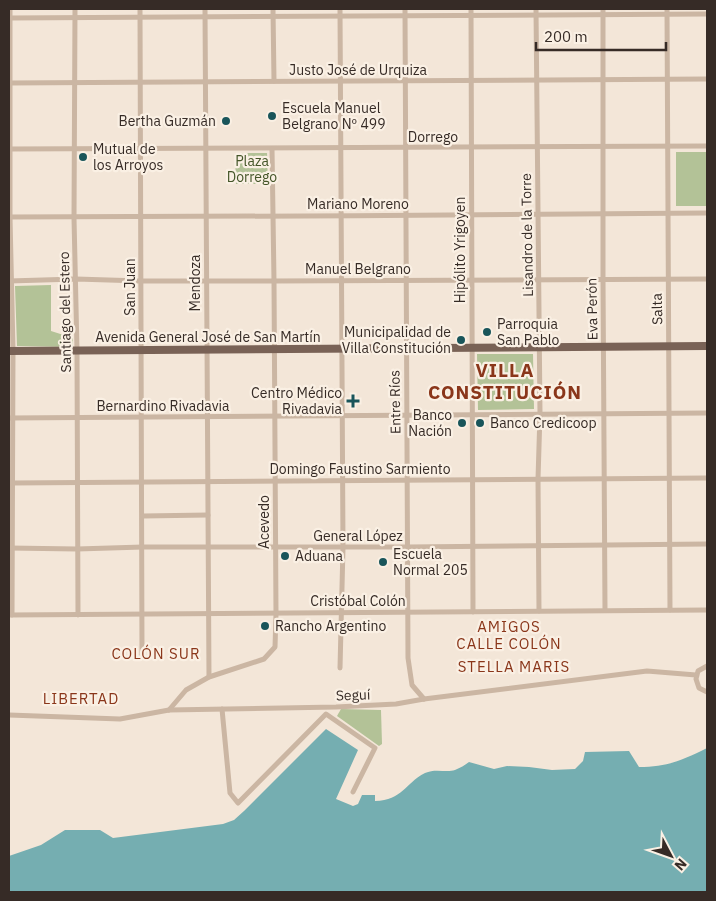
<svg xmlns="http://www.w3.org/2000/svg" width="716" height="901" viewBox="0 0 716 901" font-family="'IBM Plex Sans',sans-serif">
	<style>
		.green { fill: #b3c297 }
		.water { fill: #75aeb1 }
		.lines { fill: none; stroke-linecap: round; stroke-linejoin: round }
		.street { stroke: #cbb6a3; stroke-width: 5 }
		.primary { stroke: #796256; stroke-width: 8 }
		.poi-dot { fill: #19555a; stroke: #faf0e4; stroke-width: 2 }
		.labels { text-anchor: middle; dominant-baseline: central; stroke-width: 4.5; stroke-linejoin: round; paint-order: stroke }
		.street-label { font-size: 14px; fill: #362b26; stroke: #faf0e4 }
		.poi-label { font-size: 14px; fill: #362b26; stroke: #faf0e4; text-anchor: start }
		.park-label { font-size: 14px; fill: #445528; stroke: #faf0e4 }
		.neighbourhood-label { font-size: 15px; letter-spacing: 1px; fill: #8a361a; stroke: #faf0e4 }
		.district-label { font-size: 19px; font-weight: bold; letter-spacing: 1px; fill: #8a361a; stroke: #faf0e4 }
	</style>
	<rect width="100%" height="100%" fill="#f3e6d8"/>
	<g class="green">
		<rect x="676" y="152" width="31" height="54"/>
		<path d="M235,153H267L268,184H236Z"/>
		<path d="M51,285V331L73,338V347L17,346L15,286Z"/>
		<path d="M477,354H533L534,409L478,410Z"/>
		<path d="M341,709L381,710L382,744L379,746L337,716Z"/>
	</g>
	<path class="water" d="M326,729L358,750L336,799L353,806L358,804L362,795H375V801C403,800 404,784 425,773C436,768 446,773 455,770C460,768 465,765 469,762L494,769L507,766L529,767L552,770L575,769L583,761L585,752L629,751L639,767C667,767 683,760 707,748V892H9V856L41,845L65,830H100L113,838L223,824L234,820L244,811Z"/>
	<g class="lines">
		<g class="street">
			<path d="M10,9V217L13,350L12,615"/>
			<path d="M75,9L74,218L77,350L78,615"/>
			<path d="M140,9L142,655"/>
			<path d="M205,9L209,677"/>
			<path d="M273,9L274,81"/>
			<path d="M340,9L343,547L340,668"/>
			<path d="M405,9L408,658L412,685L424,699"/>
			<path d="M471,9L473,612"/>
			<path d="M536,9L540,414L538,479L539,611"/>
			<path d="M603,9V279L605,610"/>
			<path d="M667,9L670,610"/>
			<path d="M9,18L707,14"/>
			<path d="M9,83L707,79"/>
			<path d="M9,149L707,146"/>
			<path d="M9,217C242,217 474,215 707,213"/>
			<path d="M9,281L76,279L141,281H274L707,279"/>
			<path d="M9,418L707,413"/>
			<path d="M12,483L707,478"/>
			<path d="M143,516L208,515"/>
			<path d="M9,548L77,549L143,547H408L707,544"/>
			<path d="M9,615L707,610"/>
			<path d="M707,666L698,671L696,679L699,688L707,692"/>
			<path d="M222,709L230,793L238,803L326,714L375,748L353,792"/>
			<path d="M169,710L186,690L209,677L264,659L275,647L276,614L274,281L272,149"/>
			<path d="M9,715L120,719L169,710L336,707L396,704L424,699L647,671L696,675"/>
		</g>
		<path class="primary" d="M9,351L707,346"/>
	</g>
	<g class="poi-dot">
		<circle cx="272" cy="116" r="5"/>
		<circle cx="226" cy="121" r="5"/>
		<circle cx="83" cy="157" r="5"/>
		<circle cx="487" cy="332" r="5"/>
		<circle cx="461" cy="340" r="5"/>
		<path d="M350.5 393.5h5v5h5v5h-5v5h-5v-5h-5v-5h5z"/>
		<circle cx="462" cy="423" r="5"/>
		<circle cx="480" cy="423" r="5"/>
		<circle cx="285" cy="556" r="5"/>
		<circle cx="383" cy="562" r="5"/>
		<circle cx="265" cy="626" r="5"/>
	</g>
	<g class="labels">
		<g class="street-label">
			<text x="358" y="70">Justo José de Urquiza</text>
			<text x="433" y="137">Dorrego</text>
			<text x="358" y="204">Mariano Moreno</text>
			<text transform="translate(527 235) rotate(-91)">Lisandro de la Torre</text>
			<text transform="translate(460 250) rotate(-90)">Hipólito Yrigoyen</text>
			<text x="358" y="269">Manuel Belgrano</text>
			<text transform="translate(195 283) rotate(-90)">Mendoza</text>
			<text transform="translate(130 287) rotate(-90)">San Juan</text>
			<text transform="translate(592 309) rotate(-91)">Eva Perón</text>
			<text transform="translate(657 309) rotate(-91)">Salta</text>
			<text transform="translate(65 312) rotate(-91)">Santiago del Estero</text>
			<text x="208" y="337">Avenida General José de San Martín</text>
			<text transform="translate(395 402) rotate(-91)">Entre Ríos</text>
			<text x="163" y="406">Bernardino Rivadavia</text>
			<text x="360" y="469">Domingo Faustino Sarmiento</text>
			<text transform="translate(264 522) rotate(-90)">Acevedo</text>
			<text x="358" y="536">General López</text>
			<text x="358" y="601">Cristóbal Colón</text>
			<text transform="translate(353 695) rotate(-2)">Seguí</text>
		</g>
		<g class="poi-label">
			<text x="282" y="108">Escuela Manuel<tspan x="282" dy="16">Belgrano Nº 499</tspan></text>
			<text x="216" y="121" text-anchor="end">Bertha Guzmán</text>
			<text x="93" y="149">Mutual de<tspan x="93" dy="16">los Arroyos</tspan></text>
			<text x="497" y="324">Parroquia<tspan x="497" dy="16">San Pablo</tspan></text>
			<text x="451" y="332" text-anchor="end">Municipalidad de<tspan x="451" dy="16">Villa Constitución</tspan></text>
			<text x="342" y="393" text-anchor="end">Centro Médico<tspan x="342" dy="16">Rivadavia</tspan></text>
			<text x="452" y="415" text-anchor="end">Banco<tspan x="452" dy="16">Nación</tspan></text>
			<text x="490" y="423">Banco Credicoop</text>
			<text x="393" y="554">Escuela<tspan x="393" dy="16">Normal 205</tspan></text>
			<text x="295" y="556">Aduana</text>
			<text x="275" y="626">Rancho Argentino</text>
		</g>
		<g class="park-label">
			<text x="252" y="161">Plaza<tspan x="252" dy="16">Dorrego</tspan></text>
		</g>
		<g class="neighbourhood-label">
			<text x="509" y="626">AMIGOS<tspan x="509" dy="17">CALLE COLÓN</tspan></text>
			<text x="156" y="653">COLÓN SUR</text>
			<text x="514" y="666">STELLA MARIS</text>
			<text x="81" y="698">LIBERTAD</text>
		</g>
		<g class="district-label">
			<text x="505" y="370">VILLA<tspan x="505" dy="22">CONSTITUCIÓN</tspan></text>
		</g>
	</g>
	<rect width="716" height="901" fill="none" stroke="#362b26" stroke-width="20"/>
	<g transform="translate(671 856) rotate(131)" stroke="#faf0e4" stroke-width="4" paint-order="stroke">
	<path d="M0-4L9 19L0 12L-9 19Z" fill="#362b26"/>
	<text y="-8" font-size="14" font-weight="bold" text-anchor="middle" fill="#362b26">N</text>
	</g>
	<path d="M536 42v8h130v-8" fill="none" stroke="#362b26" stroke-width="2.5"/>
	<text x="544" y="42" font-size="15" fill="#362b26" stroke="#faf0e4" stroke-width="4" paint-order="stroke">200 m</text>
</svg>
